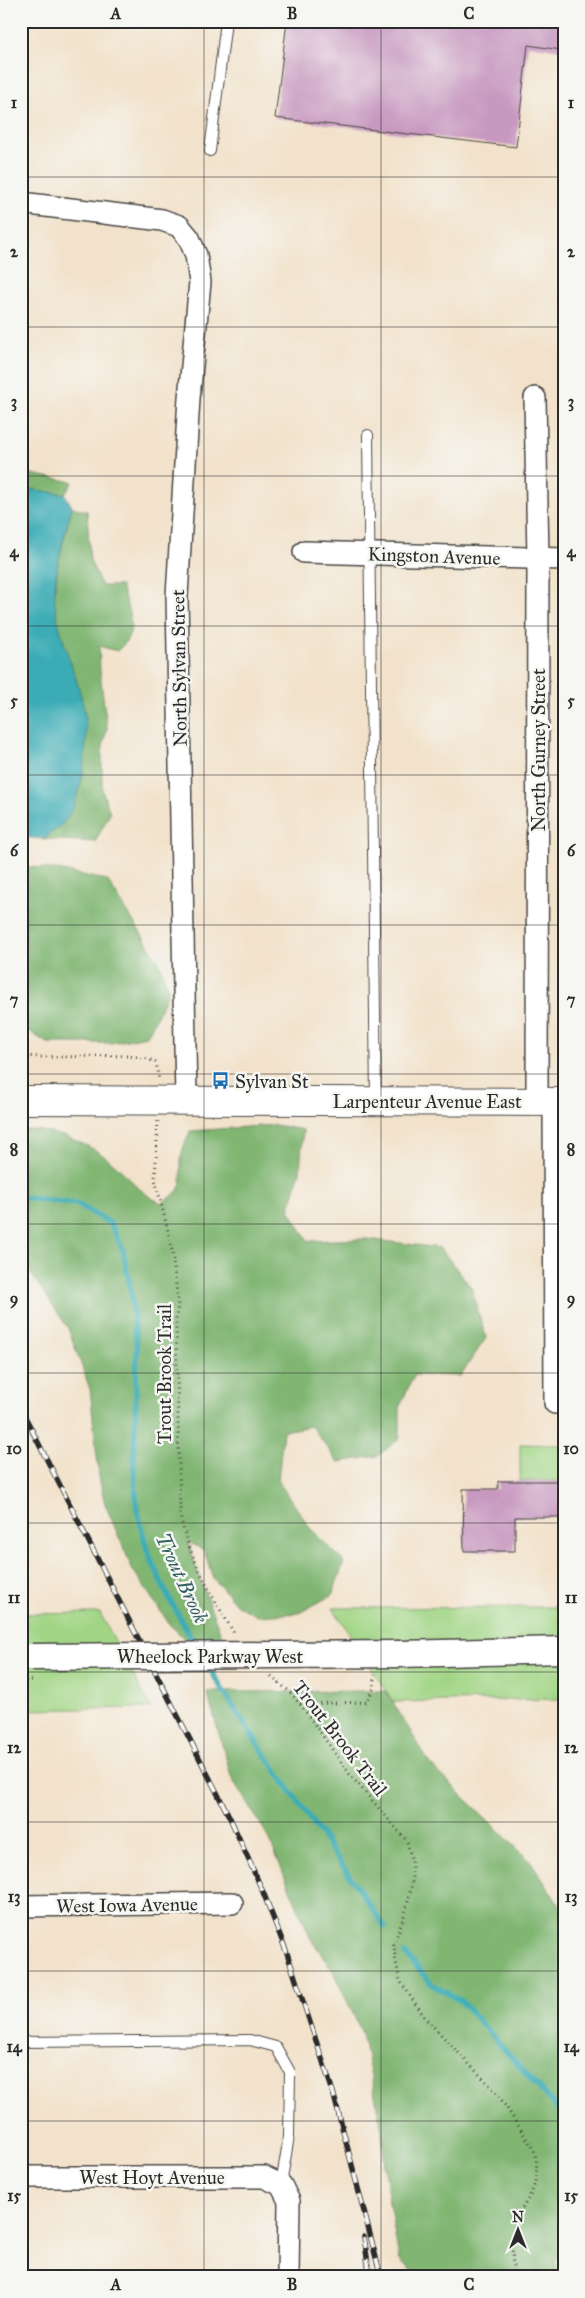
<svg xmlns="http://www.w3.org/2000/svg" width="585" height="2298" viewBox="0 0 585 2298" font-family="'IM FELL Great Primer',serif">
	<style>
		.green { fill: #a1d585; stroke: #668058 }
		.forest { fill: #80b672; stroke: #56704e }
		.water { fill: #3aacb5; stroke: #326c70 }
		.lines { fill: none; stroke-linecap: round; stroke-linejoin: round }
		.stream { stroke: #3aacb5; stroke-width: 5.5 }
		.building { fill: #c798c0 }
		.service-casing { stroke: #494643; stroke-width: 12 }
		.minor-casing { stroke: #494643; stroke-width: 24 }
		.tertiary-casing { stroke: #494643; stroke-width: 29 }
		.secondary-casing { stroke: #494643; stroke-width: 30 }
		.path { stroke: #494643; stroke-width: 3; stroke-dasharray: 1 4; stroke-linecap: butt }
		.service { stroke: #fff; stroke-width: 10 }
		.minor { stroke: #fff; stroke-width: 21 }
		.tertiary { stroke: #fff; stroke-width: 26 }
		.secondary { stroke: #fff; stroke-width: 28 }
		.rail-casing { stroke: #2b2b2b; stroke-width: 5.5 }
		.rail { stroke: #f6f6f2; stroke-width: 4; stroke-dasharray: 11; stroke-linecap: butt }
		.tertiary-bridge-casing { stroke: #494643; stroke-width: 29; stroke-linecap: butt }
		.tertiary-bridge { stroke: #fff; stroke-width: 26 }
		.grid { fill: none; stroke: #2b2b2b; stroke-width: 1; stroke-opacity: 0.55 }
		.labels { text-anchor: middle; dominant-baseline: central; stroke-width: 5; stroke-linejoin: round; paint-order: stroke }
		.street-label { font-size: 19px; fill: #2b2b2b; stroke: #f6f6f2 }
		.poi-label { font-size: 19px; fill: #2b2b2b; stroke: #f6f6f2; text-anchor: start }
		.water-label { font-size: 20px; font-style: italic; fill: #315f62; stroke: #f6f6f2 }
		.neatline { fill: none; stroke: #2b2b2b; stroke-width: 2 }
		.grid-label { font-size: 16px; text-anchor: middle; font-weight: bold; fill: #2b2b2b }
	</style>
	<rect width="100%" height="100%" fill="#f6f6f2"/>
	<filter id="ink" filterUnits="userSpaceOnUse"><feTurbulence type="fractalNoise" baseFrequency=".02" numOctaves="2"/><feDisplacementMap in="SourceGraphic" scale="10" xChannelSelector="R" yChannelSelector="G"/><feConvolveMatrix kernelMatrix="1 2 1 2 8 2 1 2 1" color-interpolation-filters="sRGB"/></filter>
	<filter id="wash" filterUnits="userSpaceOnUse"><feTurbulence type="fractalNoise" baseFrequency=".0096" numOctaves="4" result="noise"/><feDisplacementMap in="SourceGraphic" scale="20" xChannelSelector="R" yChannelSelector="G"/><feGaussianBlur stdDeviation="1.12" result="paint"/><feColorMatrix in="noise" values="0 0 0 0 0 0 0 0 0 0 0 0 0 0 0 0 0 1.4 0 .05"/><feComposite in="paint" operator="in"/></filter>
	<g filter="url(#wash)">
		<rect width="100%" height="100%" fill="#f2e2cb"/>
		<g class="green">
			<path d="M520,1444L564,1445V1481H520Z"/>
			<path d="M564,1607V1699L393,1702L333,1608Z"/>
			<path d="M100,1613L151,1708L21,1710V1614Z"/>
			<path d="M564,2248V2277H559L553,2260Z"/>
		</g>
		<g class="forest">
			<path d="M21,472L73,482L65,494L21,488Z"/>
			<path d="M72,507L87,511L90,561L102,586H121C128,612 141,631 117,651L99,646L100,673L107,728L102,751V790L110,813L95,842L44,839L65,821L61,638L54,602L58,563Z"/>
			<path d="M21,866L52,869L107,880L158,960L169,991L147,1036L111,1043H47L21,1026V948L26,939L21,930Z"/>
			<path d="M275,1125L303,1130L300,1171L289,1210L308,1241L367,1239L440,1248L471,1287L486,1338L460,1376L414,1375L400,1406V1438L378,1456L338,1462L311,1426L283,1431L278,1481L310,1528L344,1562L332,1595L299,1613L258,1616L237,1605L213,1578L204,1550L188,1542L202,1586L223,1639H185L170,1625L133,1570L105,1504L99,1477L90,1389L68,1328L21,1259V1130C48,1128 87,1142 108,1159C128,1174 137,1192 161,1203C187,1189 180,1183 181,1158C182,1149 187,1140 190,1131Z"/>
			<path d="M386,1691L430,1764L532,1863L564,1913V2248L553,2261L559,2277H416L399,2258L388,2197L381,2124L362,2033L332,1969L311,1939L268,1836L232,1779L207,1692Z"/>
		</g>
		<path class="water" d="M21,488L65,494L72,507C65,532 52,579 55,604C60,643 79,677 85,715C89,742 83,801 64,822C59,828 50,833 44,839L21,837Z"/>
		<g class="lines">
			<g class="stream">
				<path d="M21,1197L77,1204L110,1223L123,1250L131,1293L137,1349L134,1467L137,1509L147,1550L164,1589L197,1649"/>
				<path d="M206,1663L240,1718L385,1927"/>
				<path d="M405,1954L433,1985L461,2001L564,2116"/>
			</g>
		</g>
		<g id="blocks">
			<g class="building">
				<path d="M287,21H564V26L561,50L528,45L516,147L275,118Z"/>
				<path d="M498,1481H564V1517H515V1551H464L463,1489H498Z"/>
			</g>
		</g>
	</g>
	<g filter="url(#ink)">
		<use href="#blocks" fill-opacity="0" stroke="#494643" stroke-width="1"/>
		<g class="lines">
			<defs>
				<g id="service">
					<path d="M210,151L226,21"/>
					<path d="M368,435L376,1100"/>
					<path d="M21,2042L250,2040L276,2047L290,2072L289,2136L281,2185"/>
				</g>
				<g id="minor">
					<path d="M21,203L162,220L179,226L189,238L196,255L200,282L189,398L177,596L186,1101"/>
					<path d="M535,398L538,559L537,1101"/>
					<path d="M304,552L564,559"/>
					<path d="M554,1101L555,1403"/>
					<path d="M21,1906L232,1903"/>
					<path d="M21,2177H264L281,2185L289,2201L288,2277"/>
				</g>
				<path id="tertiary" d="M399,1654L564,1650"/>
				<path id="secondary" d="M21,1100L564,1102"/>
			</defs>
			<use href="#service" class="service-casing"/>
			<use href="#minor" class="minor-casing"/>
			<use href="#tertiary" class="tertiary-casing"/>
			<use href="#secondary" class="secondary-casing"/>
			<g class="path">
				<path d="M21,1055C52,1062 138,1048 156,1063L159,1080"/>
				<path d="M158,1121L155,1179L171,1243L178,1302L176,1322L180,1514C188,1557 213,1597 235,1635"/>
				<path d="M271,1677L289,1691L303,1708L351,1776L407,1841L412,1862V1884L405,1913L394,1944L395,1957L400,1981L426,2019L497,2093L534,2150C539,2168 537,2186 526,2202C523,2208 519,2212 517,2219C511,2238 512,2257 514,2277"/>
				<path d="M21,1682L33,1680"/>
				<path d="M300,1704L366,1702L374,1688V1675"/>
			</g>
			<use href="#service" class="service"/>
			<use href="#minor" class="minor"/>
			<use href="#tertiary" class="tertiary"/>
			<use href="#secondary" class="secondary"/>
			<defs>
				<g id="rail">
					<path d="M21,1409L230,1818L263,1892L287,1953L333,2092L381,2277"/>
					<path d="M364,2237L370,2277"/>
				</g>
			</defs>
			<use href="#rail" class="rail-casing"/>
			<use href="#rail" class="rail"/>
			<defs>
				<path id="tertiary-bridge" d="M32,1657L399,1654"/>
			</defs>
			<use href="#tertiary-bridge" class="tertiary-bridge-casing"/>
			<use href="#tertiary-bridge" class="tertiary-bridge"/>
		</g>
	</g>
	<path class="grid" d="M204,21V2277M381,21V2277M21,177H564M21,327H564M21,476H564M21,626H564M21,775H564M21,925H564M21,1074H564M21,1224H564M21,1373H564M21,1523H564M21,1672H564M21,1822H564M21,1971H564M21,2121H564"/>
	<defs>
		<symbol id="bus-bare" viewBox="-9 -9 18 18"><path d="M-5-6H5V4H4V6H2V4H-2V6H-4V4H-5ZM-3.5-4V0h7V-4ZM-3.5 1.2v1.5H-2V1.2ZM2 1.2v1.5H3.5V1.2Z" fill="#1f6fb2" stroke="#f6f6f2" stroke-width="2.5" paint-order="stroke"/></symbol>
	</defs>
	<g fill-rule="evenodd">
		<use href="#bus-bare" x="208" y="1068" width="25" height="25"/>
	</g>
	<g class="labels">
		<g class="street-label">
			<text transform="translate(434 556) rotate(2)">Kingston Avenue</text>
			<text transform="translate(179 668) rotate(-91)">North Sylvan Street</text>
			<text transform="translate(538 750) rotate(-90)">North Gurney Street</text>
			<text x="427" y="1101">Larpenteur Avenue East</text>
			<text transform="translate(164 1374) rotate(-90)">Trout Brook Trail</text>
			<text x="210" y="1656">Wheelock Parkway West</text>
			<text transform="translate(340 1738) rotate(52)">Trout Brook Trail</text>
			<text transform="translate(127 1905) rotate(-1)">West Iowa Avenue</text>
			<text x="152" y="2177">West Hoyt Avenue</text>
		</g>
		<g class="poi-label">
			<text x="235" y="1081">Sylvan St</text>
		</g>
		<g class="water-label">
			<text transform="translate(182 1578) rotate(65)">Trout Brook</text>
		</g>
	</g>
	<rect width="585" height="2298" fill="none" stroke="#f6f6f2" stroke-width="55"/>
	<g transform="translate(518 2230)" stroke="#f6f6f2" stroke-width="4" paint-order="stroke">
	<path d="M0-4L9 19L0 12L-9 19Z" fill="#2b2b2b"/>
	<text y="-8" font-size="14" font-weight="bold" text-anchor="middle" fill="#2b2b2b">N</text>
	</g>
	<rect x="28" y="28" width="530" height="2242" class="neatline"/>
	<g class="grid-label">
		<text x="116" y="19">A</text>
		<text x="292" y="19">B</text>
		<text x="469" y="19">C</text>
		<text x="14" y="108">1</text>
		<text x="571" y="108">1</text>
		<text x="14" y="257">2</text>
		<text x="571" y="257">2</text>
		<text x="14" y="407">3</text>
		<text x="571" y="407">3</text>
		<text x="14" y="557">4</text>
		<text x="571" y="557">4</text>
		<text x="14" y="706">5</text>
		<text x="571" y="706">5</text>
		<text x="14" y="856">6</text>
		<text x="571" y="856">6</text>
		<text x="14" y="1005">7</text>
		<text x="571" y="1005">7</text>
		<text x="14" y="1155">8</text>
		<text x="571" y="1155">8</text>
		<text x="14" y="1304">9</text>
		<text x="571" y="1304">9</text>
		<text x="14" y="1454">10</text>
		<text x="571" y="1454">10</text>
		<text x="14" y="1603">11</text>
		<text x="571" y="1603">11</text>
		<text x="14" y="1753">12</text>
		<text x="571" y="1753">12</text>
		<text x="14" y="1902">13</text>
		<text x="571" y="1902">13</text>
		<text x="14" y="2052">14</text>
		<text x="571" y="2052">14</text>
		<text x="14" y="2201">15</text>
		<text x="571" y="2201">15</text>
		<text x="116" y="2290">A</text>
		<text x="292" y="2290">B</text>
		<text x="469" y="2290">C</text>
	</g>
</svg>
